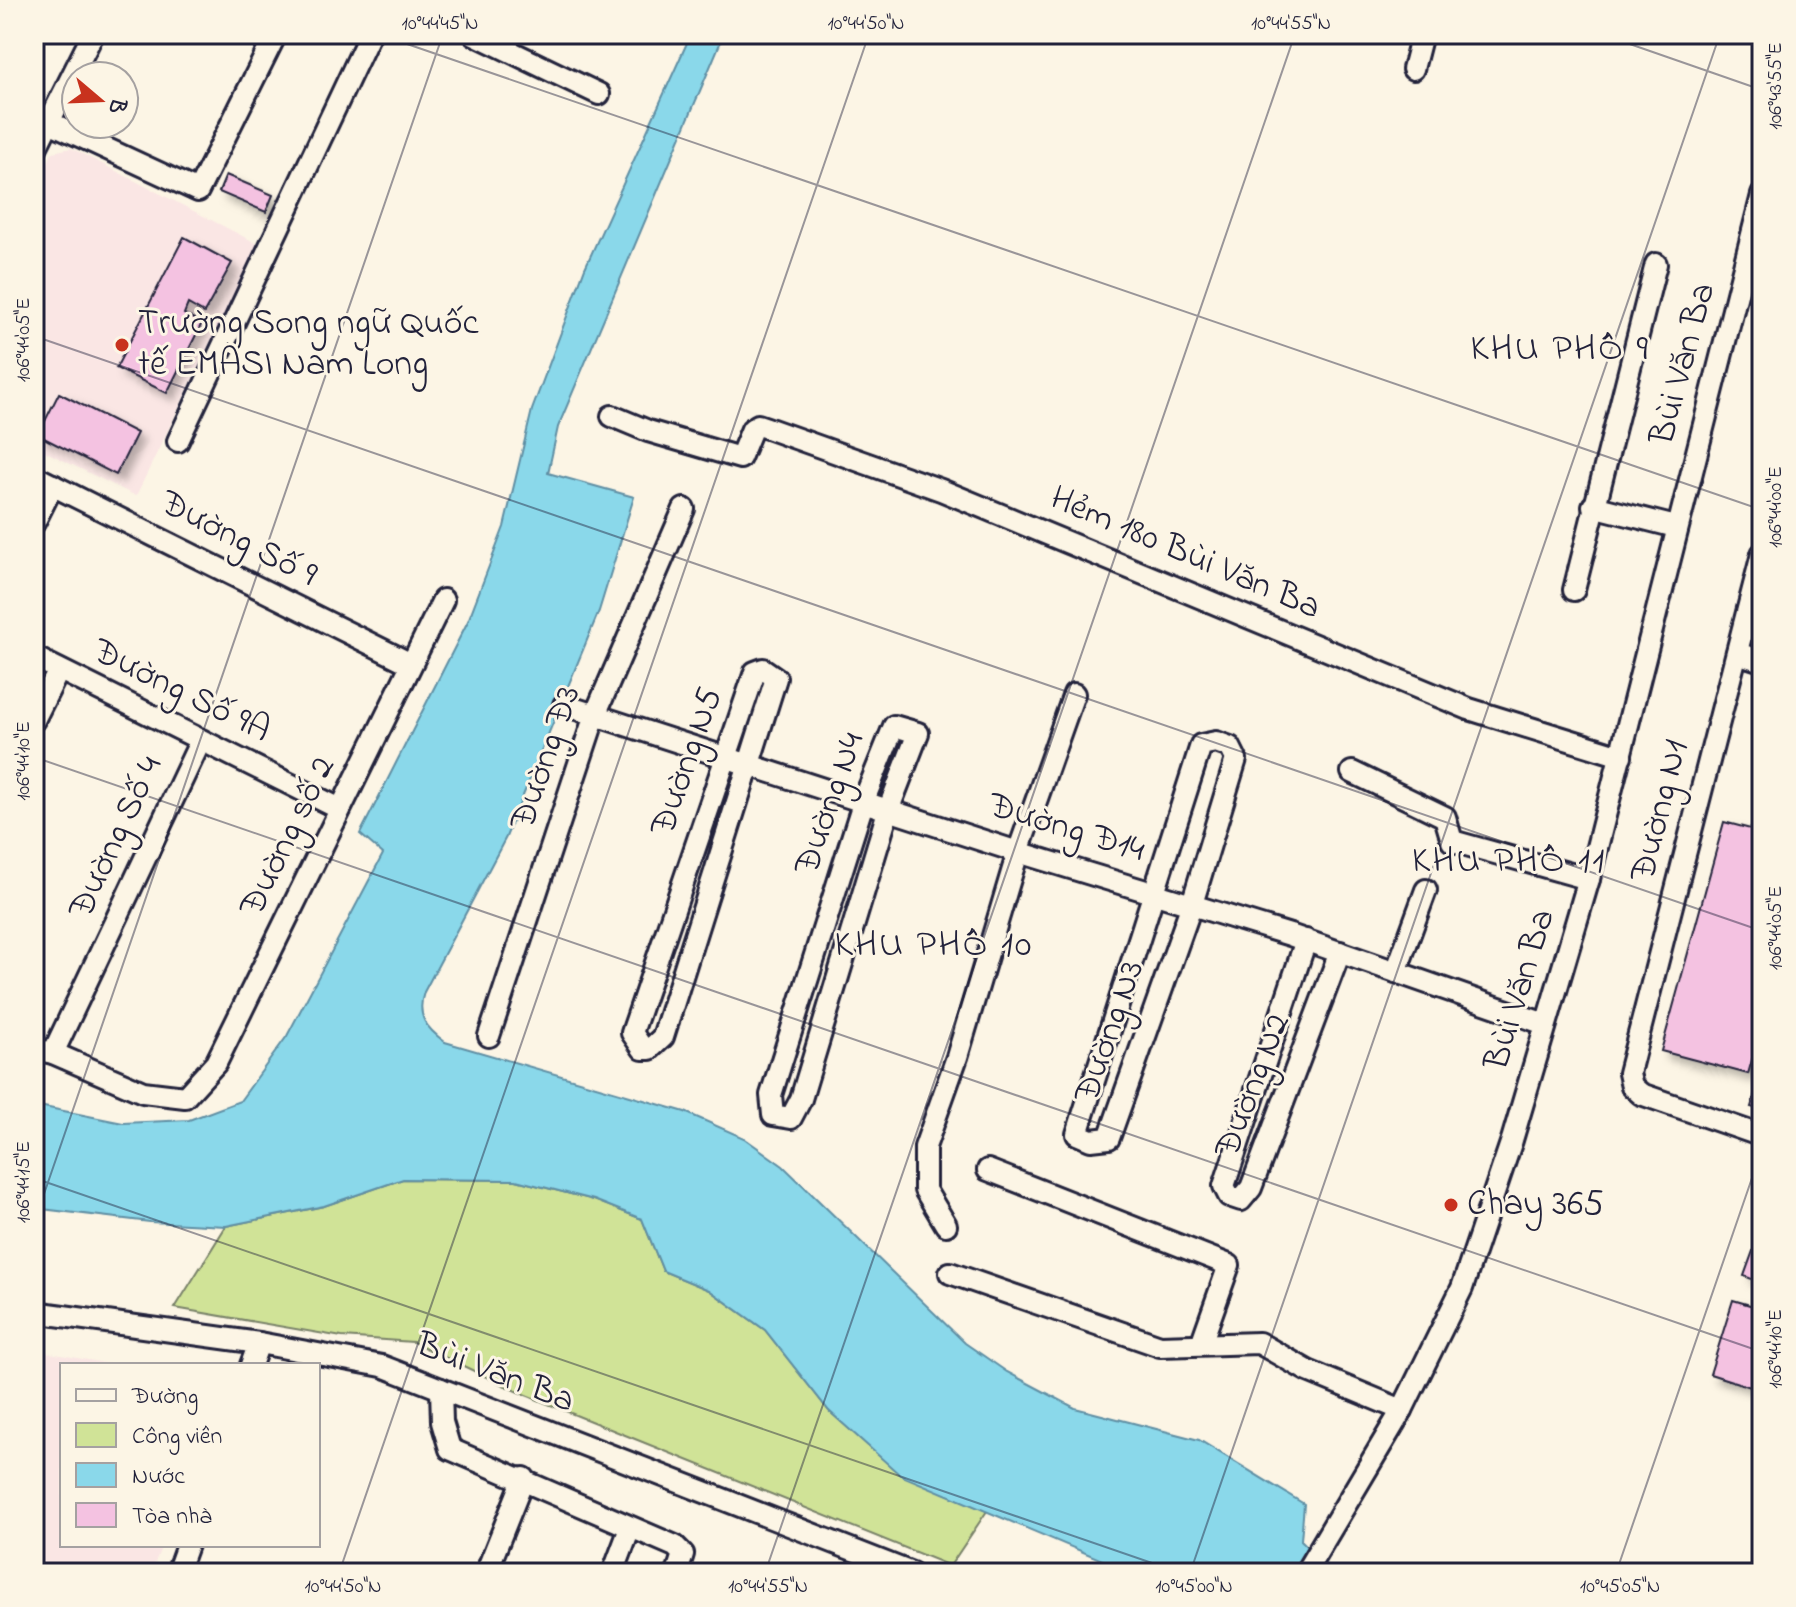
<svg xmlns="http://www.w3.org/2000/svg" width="1796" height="1607" viewBox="0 0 1796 1607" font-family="'Indie Flower',sans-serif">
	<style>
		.built { fill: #fae6e4 }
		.green { fill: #d0e397; stroke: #798269; stroke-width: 2 }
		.water { fill: #8ad8ea; stroke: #608fa4; stroke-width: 2 }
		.building { fill: #f4c2e1; stroke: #22223b; stroke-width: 2; filter: url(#shadow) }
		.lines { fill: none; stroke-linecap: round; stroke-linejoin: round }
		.minor-casing { stroke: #22223b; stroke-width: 26 }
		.minor { stroke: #fcf5e5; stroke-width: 20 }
		.ticks { fill: none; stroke: #22223b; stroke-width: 2; stroke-opacity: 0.45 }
		.poi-dot { fill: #c8321e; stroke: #fcf5e5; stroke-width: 3 }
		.labels { text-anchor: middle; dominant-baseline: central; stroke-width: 6; stroke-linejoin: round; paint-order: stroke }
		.poi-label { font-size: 36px; fill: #22223b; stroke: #fcf5e5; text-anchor: start }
		.street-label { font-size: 36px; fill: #22223b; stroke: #fcf5e5 }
		.neighbourhood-label { font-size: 38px; letter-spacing: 2px; fill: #22223b; stroke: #fcf5e5 }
		.neatline { fill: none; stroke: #22223b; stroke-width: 3 }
		.ticks-label { font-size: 20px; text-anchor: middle; fill: #22223b }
	</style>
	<defs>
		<filter id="shadow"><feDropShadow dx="7" dy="7" stdDeviation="4" flood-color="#0004"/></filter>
	</defs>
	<rect width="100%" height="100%" fill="#fcf5e5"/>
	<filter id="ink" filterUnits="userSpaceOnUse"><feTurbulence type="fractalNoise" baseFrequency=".0125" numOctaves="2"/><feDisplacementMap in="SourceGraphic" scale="16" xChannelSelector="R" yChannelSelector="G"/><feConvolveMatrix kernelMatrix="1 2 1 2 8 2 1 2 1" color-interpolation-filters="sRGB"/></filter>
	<g filter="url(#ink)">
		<g class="built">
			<path d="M71,148L258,244L136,496L34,446V190L53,152Z"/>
			<path d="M34,1350L115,1365H62V1545H162L151,1573H34Z"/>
		</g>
		<path class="green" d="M403,1179L516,1180L594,1200L642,1219L663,1271L709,1290L765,1330L829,1411L900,1474L987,1511L950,1566L516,1391L413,1342L342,1337L175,1308L226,1226L324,1206Z"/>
		<path class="water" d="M691,34H724L558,427L548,473L634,497L599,611L506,837L424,992C416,1016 426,1028 445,1042L685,1112L744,1138L783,1166L965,1343L1007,1372L1075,1408L1199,1440L1304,1504L1301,1540L1334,1573H1133L900,1475L829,1411L765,1330L709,1290L663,1271L642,1219L594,1200L516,1180L403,1179L324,1206L226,1226L150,1222L34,1208V1105L123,1123L189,1120L240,1101L287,1036L383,854L360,834L468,621L504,527L532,410L585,268Z"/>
		<g class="building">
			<path d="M226,175L273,195L266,212L219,192Z"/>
			<path d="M184,237L232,263L204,313L188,304L184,314L202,323L167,393L116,368Z"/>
			<path d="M59,393L137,433L116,475L38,435Z"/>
			<path d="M1724,822L1762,832V1025L1748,1074L1661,1051Z"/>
			<path d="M1762,1071V1110L1751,1107Z"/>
			<path d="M1762,1226V1283L1744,1276Z"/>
			<path d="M1733,1300L1757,1307L1762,1302V1373L1757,1389L1710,1374Z"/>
		</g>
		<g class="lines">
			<defs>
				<g id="minor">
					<path d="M474,34L599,94"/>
					<path d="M1413,69L1422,34"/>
					<path d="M49,122L198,191L276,34"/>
					<path d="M34,152L93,34"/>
					<path d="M612,416L648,431L740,458L752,429L758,425L767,428L941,490L1469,709L1621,756"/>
					<path d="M178,441L370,34"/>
					<path d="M34,476L411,664"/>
					<path d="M1593,506L1676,527"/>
					<path d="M34,523L53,485"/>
					<path d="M1762,554L1629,1073L1632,1086L1641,1094L1762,1136"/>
					<path d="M1574,590L1656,264"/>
					<path d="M1737,653L1762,661"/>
					<path d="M34,657L340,809"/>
					<path d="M763,669L776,678L663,1037L650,1049H643L632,1033L755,672Z"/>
					<path d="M564,705L1018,852L1290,935L1545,1024"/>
					<path d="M34,720L59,670"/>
					<path d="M894,726L918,733L889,808L801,1099L791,1118L773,1115L771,1095L864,800Z"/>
					<path d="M1216,742L1230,747L1236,759L1192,904L1109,1138L1091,1140L1077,1134L1201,745Z"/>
					<path d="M1352,772L1445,817L1452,841L1589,879"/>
					<path d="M1306,940L1224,1186L1229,1196L1241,1200L1251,1188L1340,952"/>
					<path d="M1396,972L1426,890"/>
					<path d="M489,1036L595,715L684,509"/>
					<path d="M34,1049L53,1053L143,1092L185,1097L216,1063L443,600"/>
					<path d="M53,1053L201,740"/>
					<path d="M988,1170L1229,1265L1201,1344"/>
					<path d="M946,1225L925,1190V1147L957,1057L1018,852L1074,694"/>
					<path d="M950,1273L1160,1346L1259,1343L1308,1371L1402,1410"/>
					<path d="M34,1312L259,1343L382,1366L912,1573"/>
					<path d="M251,1365L259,1343"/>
					<path d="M441,1389L442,1422L450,1449L675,1546L683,1554L677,1573"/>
					<path d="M177,1573L187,1545"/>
					<path d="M486,1573L524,1478"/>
					<path d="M613,1573L630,1528"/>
					<path d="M1305,1573L1402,1410L1462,1288L1512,1140L1589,879L1762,195"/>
				</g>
			</defs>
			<use href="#minor" class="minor-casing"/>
			<use href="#minor" class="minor"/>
		</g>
	</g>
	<path class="ticks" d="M378,34L1762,510M1601,34L1762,90M34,336L1762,931M34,757L1762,1352M34,1178L1181,1573M34,1223L443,34M339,1573L869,34M765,1573L1295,34M1190,1573L1720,34M1616,1573L1762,1149"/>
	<g class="poi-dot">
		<circle cx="122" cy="345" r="8"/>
		<circle cx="1451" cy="1205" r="8"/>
	</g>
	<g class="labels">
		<g class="poi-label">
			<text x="138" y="324">Trường Song ngữ Quốc<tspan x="138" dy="41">tế EMASI Nam Long</tspan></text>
			<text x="1467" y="1205">Chay 365</text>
		</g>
		<g class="street-label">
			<text transform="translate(1684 364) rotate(-75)">Bùi Văn Ba</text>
			<text transform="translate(238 540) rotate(27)">Đường Số 9</text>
			<text transform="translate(1185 554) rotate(23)">Hẻm 180 Bùi Văn Ba</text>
			<text transform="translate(181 692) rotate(26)">Đường Số 9A</text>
			<text transform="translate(547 758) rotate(-71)">Đường Đ3</text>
			<text transform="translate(688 762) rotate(-71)">Đường N5</text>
			<text transform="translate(831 804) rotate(-71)">Đường N4</text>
			<text transform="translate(1661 811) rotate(-76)">Đường N1</text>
			<text transform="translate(1066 829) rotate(17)">Đường Đ14</text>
			<text transform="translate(289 837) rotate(-64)">Đường số 2</text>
			<text transform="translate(117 838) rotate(-65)">Đường Số 4</text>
			<text transform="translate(1521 990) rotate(-73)">Bùi Văn Ba</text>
			<text transform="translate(1111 1032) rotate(-71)">Đường N3</text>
			<text transform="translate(1254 1086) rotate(-69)">Đường N2</text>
			<text transform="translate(495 1374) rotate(21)">Bùi Văn Ba</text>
		</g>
		<g class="neighbourhood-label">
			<text x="1560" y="350">KHU PHỐ 9</text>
			<text x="1509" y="862">KHU PHỐ 11</text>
			<text x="934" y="946">KHU PHỐ 10</text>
		</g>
	</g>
	<rect width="1796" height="1607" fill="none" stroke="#fcf5e5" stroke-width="88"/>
	<rect x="60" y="1363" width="260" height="184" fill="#fcf5e5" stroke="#a5a1a1" stroke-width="2"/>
	<rect x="76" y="1389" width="40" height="12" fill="#fcf5e5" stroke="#a5a1a1" stroke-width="2"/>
	<text x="132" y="1403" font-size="24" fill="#22223b">Đường</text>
	<rect x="76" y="1423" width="40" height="24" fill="#d0e397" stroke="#a5a1a1" stroke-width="2"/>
	<text x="132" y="1443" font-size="24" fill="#22223b">Công viên</text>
	<rect x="76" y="1463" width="40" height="24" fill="#8ad8ea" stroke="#a5a1a1" stroke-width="2"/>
	<text x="132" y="1483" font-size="24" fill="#22223b">Nước</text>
	<rect x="76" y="1503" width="40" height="24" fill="#f4c2e1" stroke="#a5a1a1" stroke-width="2"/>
	<text x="132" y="1523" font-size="24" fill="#22223b">Tòa nhà</text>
	<g transform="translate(100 100) rotate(109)"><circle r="38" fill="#fcf5e5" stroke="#a5a1a1" stroke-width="2"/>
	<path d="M0-6L14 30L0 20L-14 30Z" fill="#c8321e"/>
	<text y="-12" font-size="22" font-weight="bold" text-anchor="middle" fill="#22223b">B</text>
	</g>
	<rect x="44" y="44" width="1708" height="1519" class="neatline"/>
	<g class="ticks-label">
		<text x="440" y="29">10°44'45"N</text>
		<text x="866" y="29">10°44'50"N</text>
		<text x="1291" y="29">10°44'55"N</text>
		<text transform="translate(1774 86) rotate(-90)" y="7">106°43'55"E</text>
		<text transform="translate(22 340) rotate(-90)" y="7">106°44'05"E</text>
		<text transform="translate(1774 507) rotate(-90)" y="7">106°44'00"E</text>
		<text transform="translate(22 761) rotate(-90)" y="7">106°44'10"E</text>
		<text transform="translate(1774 928) rotate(-90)" y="7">106°44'05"E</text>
		<text transform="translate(22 1182) rotate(-90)" y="7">106°44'15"E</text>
		<text transform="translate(1774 1349) rotate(-90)" y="7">106°44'10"E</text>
		<text x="343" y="1592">10°44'50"N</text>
		<text x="768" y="1592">10°44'55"N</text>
		<text x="1194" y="1592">10°45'00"N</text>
		<text x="1620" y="1592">10°45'05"N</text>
	</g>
</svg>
